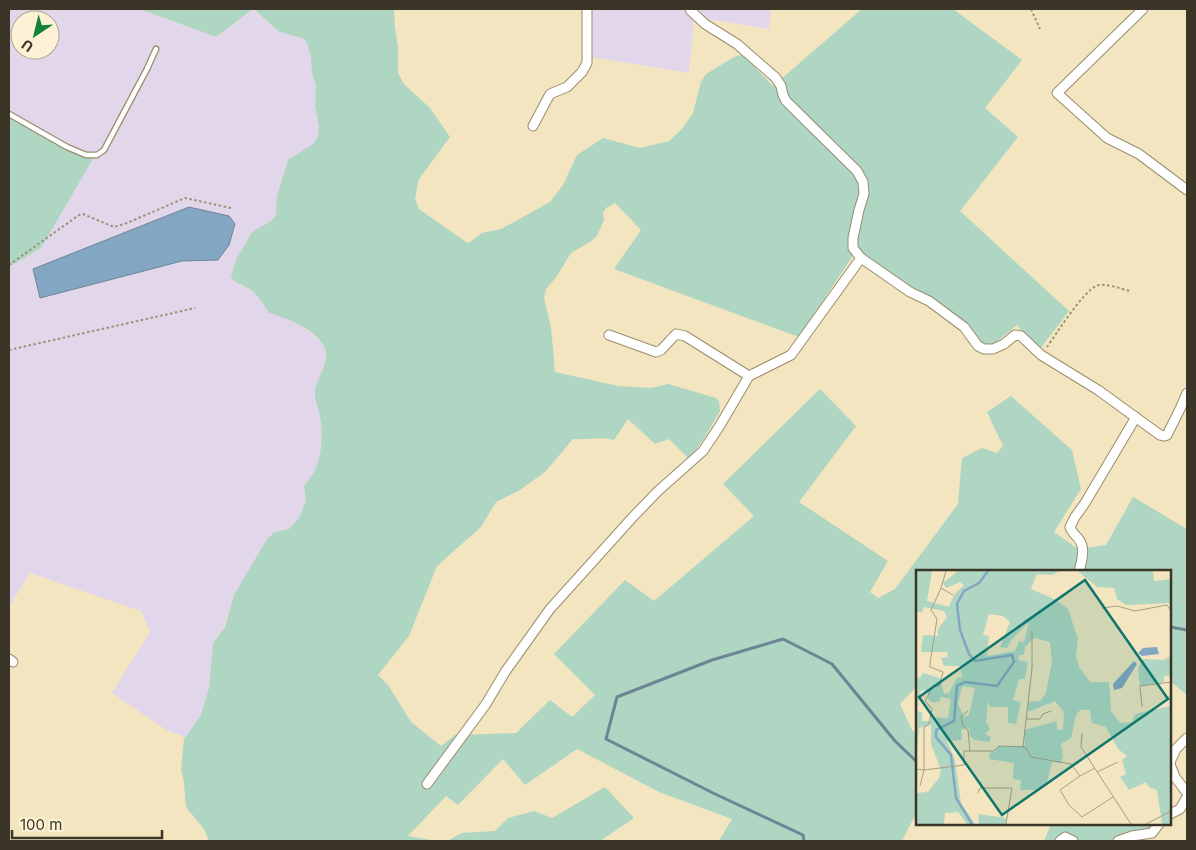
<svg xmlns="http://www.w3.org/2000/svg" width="1196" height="850" viewBox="0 0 1196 850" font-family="Inter,sans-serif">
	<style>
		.industrial { fill: #e2d6eb; fill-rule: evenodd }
		.green { fill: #aed6c2 }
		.water { fill: #83a7c2; stroke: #6d8594 }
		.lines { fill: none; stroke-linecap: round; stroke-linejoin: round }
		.stream { stroke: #6d8594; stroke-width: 3 }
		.service-casing { stroke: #9a8d6b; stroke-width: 7 }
		.minor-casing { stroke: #9a8d6b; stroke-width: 11 }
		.path { stroke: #9b9177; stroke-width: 2; stroke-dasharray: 2.5 2.5; stroke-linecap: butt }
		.service { stroke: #fff; stroke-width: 4.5 }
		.minor { stroke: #fff; stroke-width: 9 }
		.inset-river { fill: none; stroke: #83a7c2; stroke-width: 2.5 }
		.inset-road { fill: none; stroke: #a89f83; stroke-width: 1 }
		.view { fill: #0f766e; fill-opacity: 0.15; stroke: #0f766e; stroke-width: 2.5 }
		.inset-edge { fill: none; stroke: #3a3527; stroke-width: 2.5 }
	</style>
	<rect width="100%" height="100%" fill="#f2e5c0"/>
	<g class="industrial">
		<path d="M9,9H140L216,37L254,9L278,31L304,39L307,43L311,57L312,74L316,85L315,107L319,126L318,136L313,144L288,160L277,196L276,215L271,221L252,232L235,282L248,288L261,298L269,313L286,318L298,324L313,334L324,345L326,351V360L315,391L322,423L321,453L316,469L304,486L306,500L299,518L289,529L275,532L234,595L224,627L213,643L209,688L201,715L186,737L168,731L112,693L150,632L141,611L30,573L9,607V267L41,248L9,116ZM20,20H50V50H20Z"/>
		<path d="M584,9H771L769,29L694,17L689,73L584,56Z"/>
	</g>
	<g class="green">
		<path d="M140,9H253L216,37Z"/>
		<path d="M254,9H394L395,28L398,47V73L404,84L430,108L450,137L419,179L415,198L419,209L466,242L469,243L482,233L501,229L550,202L563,185L577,155L603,138L640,148L669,141L682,129L693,113L701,82L706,74L734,57L740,55L746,58L773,86L862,9H953L1022,60L985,108L1018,137L960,211L1069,311L1040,349L1034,346L1017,325L995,343L981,346L968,329L854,254L799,337L614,269L641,230L615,203L606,208L603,213L604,220L597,236L590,242L571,253L557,276L546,289L544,298L551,327L555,372L618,386L651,388L668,384L716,398L719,401L720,411L703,440L689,459L669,439L655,444L628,419L614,440C601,436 587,440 573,439L545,472L520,490L496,502L481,527L437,566L409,636L378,675L388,685L411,722L441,746L455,735L516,733L550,700L572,717L595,695L554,654L625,580L654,601L754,516L723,484L820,389L856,426L799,502L888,561L870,592L878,598L895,589L958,504L962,458L982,448L997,453L1003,446L987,412L1011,396L1072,450L1081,489L1054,532L1078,549L1106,545L1133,497L1187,529V695L1170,681V571H917V686L900,704L912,730L917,734V812L911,823L902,841H719L732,819L659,792L577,749L525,785L503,759L458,805L446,796L408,836L437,841H209L204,829L186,807L184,782L181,770L184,739L201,715L209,688L213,643L225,627L234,595L267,539L275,532L289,529L299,518L306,500L304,486C307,481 312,476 315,470C322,457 323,431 320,417C319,409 314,398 315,390C317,377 332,360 324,346C315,329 287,318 269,313C263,303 258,294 248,288C241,284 236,284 231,277L236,260L252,232L271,221L276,215L277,196L288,160L313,144L318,136L319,126L315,107L316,85L312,74L311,57L307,43L304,39L278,31Z"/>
		<path d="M9,116L94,157L41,248L9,267Z"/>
		<path d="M605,787L634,818L600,841H447L462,833L495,831L508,818L534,811L552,818Z"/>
		<path d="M1051,824H1155V825L1138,836L1135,841H1044Z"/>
	</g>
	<path class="water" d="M189,207L229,216L235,224L229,245L218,260L182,261L40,298L33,269Z"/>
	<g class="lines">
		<g class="stream">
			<path d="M1170,627L1187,630"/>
			<path d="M804,841L803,835L713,793L606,739L617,697L712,660L783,639L832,664L895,741L917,762"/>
		</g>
		<defs>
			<path id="service" d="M9,114L67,147L86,155H97L104,150L147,69L156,49"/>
			<g id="minor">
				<path d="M690,9L691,11L705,24L737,44L776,78L781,86L783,95L786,101L857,171L863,182L864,194L859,210L853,238V248L861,258L910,292L929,301L964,327L978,346L984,349H993L1004,344L1015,335L1021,336L1041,355L1098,390L1160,435L1165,436L1167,435L1180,409L1187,393"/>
				<path d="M1143,9L1057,93L1107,138L1139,154L1187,190"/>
				<path d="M533,126L550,94L567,87L582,72L587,63V9"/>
				<path d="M609,335L656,352L661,350L676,334L685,336L749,376"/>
				<path d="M1079,571C1081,564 1085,551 1081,543C1079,537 1072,534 1070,527L1075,517L1085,503L1136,417"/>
				<path d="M9,659L13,662"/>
				<path d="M1170,762L1176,749L1187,738"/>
				<path d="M1170,764L1175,777L1187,793"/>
				<path d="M427,784L486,704L505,672L550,609L632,518L658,491L703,451L719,427L749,376L791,355L861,258"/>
				<path d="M1170,814L1180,809L1187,797"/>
				<path d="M1060,841L1065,837L1073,841"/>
				<path d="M1118,841L1132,836L1152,833L1159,824"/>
			</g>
		</defs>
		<use href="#service" class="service-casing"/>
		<use href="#minor" class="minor-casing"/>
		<g class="path">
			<path d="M1031,9L1040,29"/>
			<path d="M9,265L79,215L83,214L114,227L127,223L185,198L231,208"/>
			<path d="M1047,347C1056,334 1083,292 1096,286C1104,282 1121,289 1130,291"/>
			<path d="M9,350L195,308"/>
		</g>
		<use href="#service" class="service"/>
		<use href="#minor" class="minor"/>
	</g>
	<g transform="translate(916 570)">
		<rect width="255" height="255" fill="#f2e5c0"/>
		<path d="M0,1H16L11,31L33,37L38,25L48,15L44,12L30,18L27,13L42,1H145L135,5L121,4L115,19L138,29L152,39L162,69L160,86L163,97L174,112H193L195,141L200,148L205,153L216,152L219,144L254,136L252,126L255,125V254H246L241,220L233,217L230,212L213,220L204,207L210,204L206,190L211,186L202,179L190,157L176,153L174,140H164L160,145L155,168L145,174L147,187L144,193L136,192L130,216L121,220H104L105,210L97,209L98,193L73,189L74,181L79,182L82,176H109L108,160L141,151V159L147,160L148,142L139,131L112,142V132L124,131L130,123L136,92L134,72L118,68L109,77L108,85H103L102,90L112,92L109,109H103L97,130L105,132L100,154L92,153V137H74L72,131L70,152L74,159L69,164L75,167L73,172L59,170L54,166L53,157L45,160L46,170L31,171L39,190L45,233L59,254H51L42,242L29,243L28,254H0V223L12,222L23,208L25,200L15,174V155L3,158L0,190V107L4,108L7,103L24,108L28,124L33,123L41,108L46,107L44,96H28L25,88L32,87L31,82H5L7,65L22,66V59L31,47L28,41L8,37L6,42H0ZM73,44L87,46L94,52L84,77L91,78L96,69L113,52L108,72L103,71L99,81L71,86L73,66L67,65ZM46,116L59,118L53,145L48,147L42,134ZM7,120L12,122V129L17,133L24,131L25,127L35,129L32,148L15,147V151H6V142L1,141L4,122ZM162,1H237L238,11L255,9V33L210,35L201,29L198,18L181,17ZM255,86V105L248,106V112L224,116L222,98L227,89L247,90ZM62,244L91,248L90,254H63Z" fill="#aed6c2" fill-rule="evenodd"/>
		<path d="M241,77L243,84L226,86L222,83L227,78ZM218,91L221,94L206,118L198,120L197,114Z" fill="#83a7c2"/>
		<path class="inset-river" d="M56,254L40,228L35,185L20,167V160L38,151L41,116L49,112L81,116L98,92L96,85L59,91L53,84L44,60L41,34L48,21L63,13L72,1"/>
		<path class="inset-road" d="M30,1L25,18L37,25M25,18L15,40L21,49L14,93V97L27,102L23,116H17L9,131L16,139L13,154L8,157V200L48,195V181H78L83,176L109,177L115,187L155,194L164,206L179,198M186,38L201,36L219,41L251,35L255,41M226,137L224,116L255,112M52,141L45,147L47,156L52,160L54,181M111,149H124L127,144L135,141M166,163L165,177L215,254M107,177L116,98V61M0,199L8,200L4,216M181,202L202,192M164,206L144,220L153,235L166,247L197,227M62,223L64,218H96L90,254M230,254L255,241"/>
		<path class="view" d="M169,10L252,129L86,245L3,127Z"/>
		<rect width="255" height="255" class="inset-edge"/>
	</g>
	<rect width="1196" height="850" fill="none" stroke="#3a3527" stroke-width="20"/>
	<g transform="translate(35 35) rotate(215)"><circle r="24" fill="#fdf2d5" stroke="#afa68f"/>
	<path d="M0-4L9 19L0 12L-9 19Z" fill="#128239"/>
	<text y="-8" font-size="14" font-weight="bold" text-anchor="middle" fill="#3a3527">U</text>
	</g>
	<path d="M12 830v8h150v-8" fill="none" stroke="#3a3527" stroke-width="2.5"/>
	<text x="20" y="830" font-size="15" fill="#3a3527" stroke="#fdf2d5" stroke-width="4" paint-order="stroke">100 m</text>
</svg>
